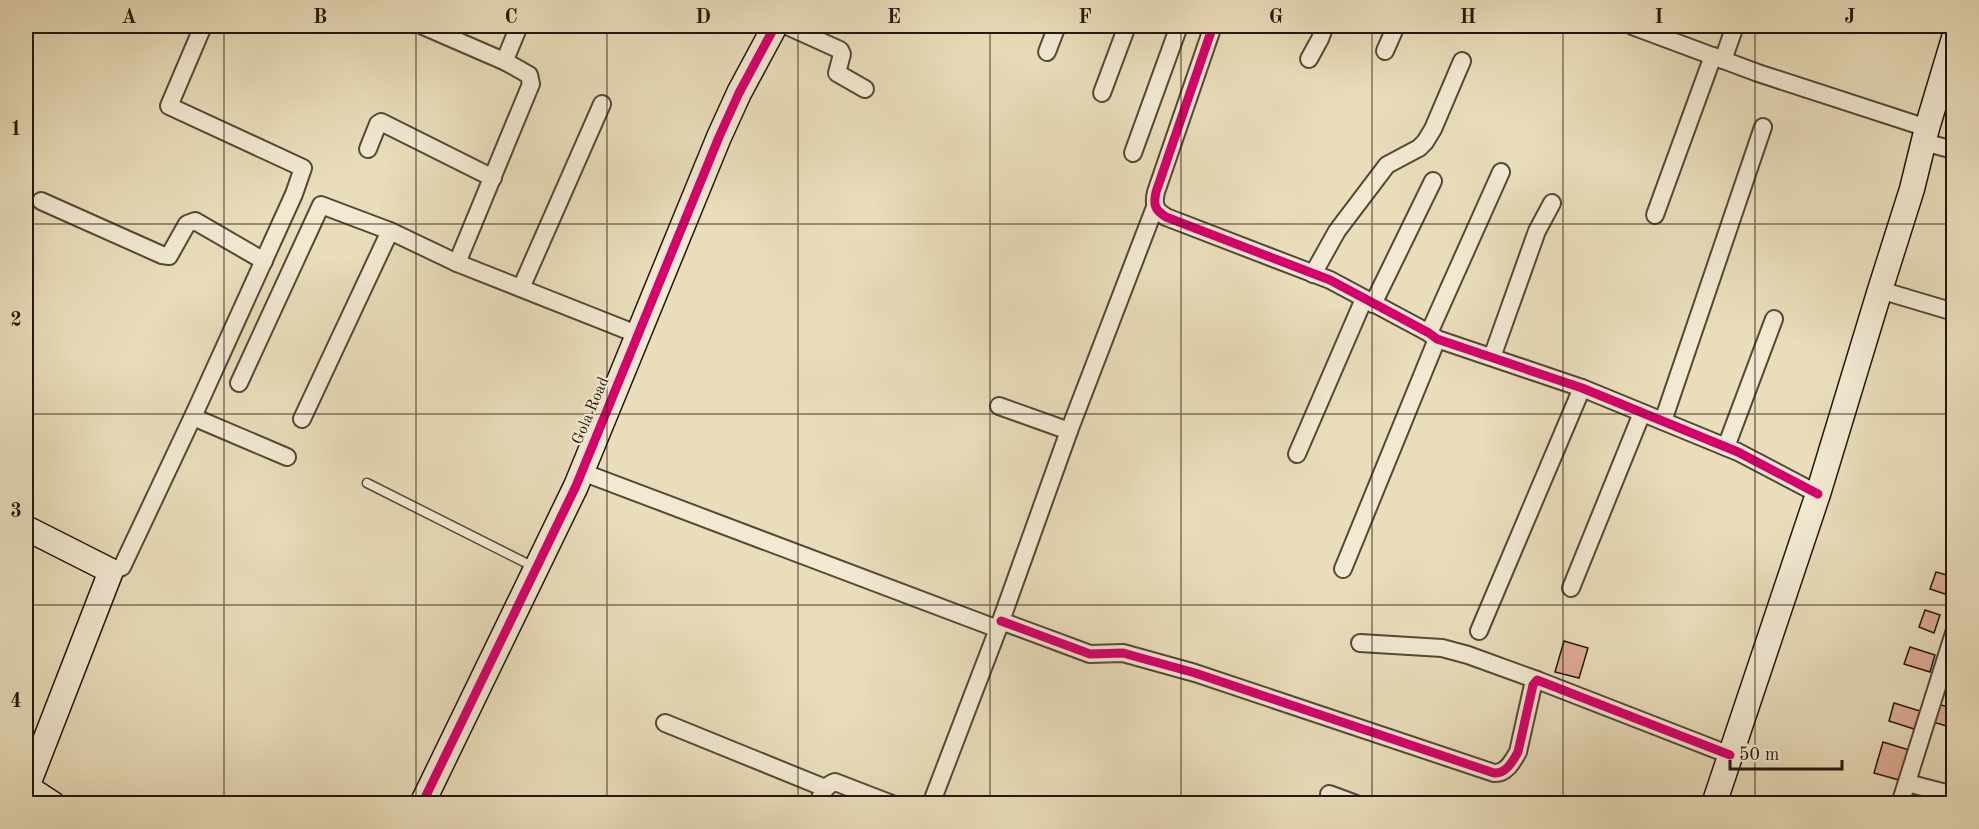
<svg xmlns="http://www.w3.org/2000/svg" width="1979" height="829" viewBox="0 0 1979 829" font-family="'Old Standard TT',serif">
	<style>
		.building { fill: #dfac96; stroke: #23170d; stroke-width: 1.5 }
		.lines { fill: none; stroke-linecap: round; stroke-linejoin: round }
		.lane-casing { stroke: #544838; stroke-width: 11 }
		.street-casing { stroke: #544838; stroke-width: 20 }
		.secondary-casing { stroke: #23170d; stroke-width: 27 }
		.lane { stroke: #f1e9d2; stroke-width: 8 }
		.street { stroke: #f1e9d2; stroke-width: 16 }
		.secondary { stroke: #f1e9d2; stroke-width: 24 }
		.cycleway-casing { stroke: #f1e9d2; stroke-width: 13 }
		.cycleway { stroke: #d6006c; stroke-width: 9 }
		.grid { fill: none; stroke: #23170d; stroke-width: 1.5; stroke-opacity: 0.55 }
		.labels { text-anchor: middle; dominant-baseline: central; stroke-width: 4.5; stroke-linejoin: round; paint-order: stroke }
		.street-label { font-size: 16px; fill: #23170d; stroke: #f1e9d2 }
		.neatline { fill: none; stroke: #23170d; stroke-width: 2 }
		.grid-label { font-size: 20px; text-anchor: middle; font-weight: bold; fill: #23170d }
	</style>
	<rect width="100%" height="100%" fill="#e9ddba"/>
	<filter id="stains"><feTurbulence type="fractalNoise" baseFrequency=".00333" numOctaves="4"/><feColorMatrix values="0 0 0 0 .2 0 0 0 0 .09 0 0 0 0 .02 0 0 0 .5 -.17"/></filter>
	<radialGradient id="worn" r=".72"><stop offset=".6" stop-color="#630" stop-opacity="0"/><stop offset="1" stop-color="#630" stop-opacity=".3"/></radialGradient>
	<g class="building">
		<path d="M1936,572L1954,577V597L1930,589Z"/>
		<path d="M1925,610L1940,615L1934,633L1919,627Z"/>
		<path d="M1564,641L1588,648L1579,678L1555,672Z"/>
		<path d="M1910,647L1935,655L1930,672L1904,664Z"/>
		<path d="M1894,703L1920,711L1914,729L1889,721Z"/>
		<path d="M1935,703L1954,709V728L1929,721Z"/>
		<path d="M1883,742L1909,750L1899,780L1874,773Z"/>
	</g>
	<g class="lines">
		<defs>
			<path id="lane" d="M367,483L536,568"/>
			<g id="street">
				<path d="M423,26L506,62"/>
				<path d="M787,26L840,50L842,54L837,73L865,89"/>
				<path d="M1213,26L1156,192C1153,205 1155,210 1166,217L1330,280L1429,333L1437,339L1582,388L1738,452L1818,494"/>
				<path d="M1632,26L1758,73L1927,128"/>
				<path d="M1385,51L1396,26"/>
				<path d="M1047,52L1057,26"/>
				<path d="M1309,59L1320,39L1325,26"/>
				<path d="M1723,60L1735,26"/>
				<path d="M1102,93L1127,26"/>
				<path d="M1923,142L1954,150"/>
				<path d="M368,149L378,124L381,122L493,178"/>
				<path d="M1133,153L1179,26"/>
				<path d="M41,201L162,255L169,256L187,224L195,221L264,261"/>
				<path d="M1655,215L1713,56"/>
				<path d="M457,263L531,84L529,75L506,62L507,55L519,26"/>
				<path d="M1313,274L1337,231L1387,165L1419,148L1425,142L1433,129L1462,61"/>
				<path d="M521,288L602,104"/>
				<path d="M1880,290L1954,312"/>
				<path d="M1373,304L1433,181"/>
				<path d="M1429,333L1501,172"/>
				<path d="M1492,357L1537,231L1552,203"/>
				<path d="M239,383L321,205L390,231L457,263L639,335"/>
				<path d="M999,406L1069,431"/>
				<path d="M193,417L287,457"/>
				<path d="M302,419L390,231"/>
				<path d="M1663,421L1763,127"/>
				<path d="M1726,447L1774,319"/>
				<path d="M1297,454L1364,299"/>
				<path d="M582,472L998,629"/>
				<path d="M1343,569L1437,339"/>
				<path d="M111,571L122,567L196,410L294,194L303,168L169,106L203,26"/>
				<path d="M1571,588L1642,413"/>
				<path d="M1001,621L1090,654L1123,653L1195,673L1494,773C1506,774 1513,761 1518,752L1533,685L1537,680L1730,755"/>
				<path d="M1479,631L1582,388"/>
				<path d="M1360,643L1442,648L1468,655L1537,680"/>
				<path d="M665,723L825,788"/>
				<path d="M1907,783L1954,795"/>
				<path d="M1329,794L1356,804"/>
				<path d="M817,804C822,795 825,785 835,782L892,804"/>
				<path d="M931,804L998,629L1069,431L1155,207"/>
				<path d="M1900,804L1954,633"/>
			</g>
			<g id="secondary">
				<path d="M26,528L111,571L27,787L53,804"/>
				<path d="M422,804L576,486L719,137L739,93L775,26"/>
				<path d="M1714,804L1818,494L1880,290L1912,189L1927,128L1954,38"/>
			</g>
		</defs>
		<use href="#lane" class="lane-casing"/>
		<use href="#street" class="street-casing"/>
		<use href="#secondary" class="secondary-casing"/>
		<use href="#lane" class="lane"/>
		<use href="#street" class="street"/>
		<use href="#secondary" class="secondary"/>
		<defs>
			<g id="cycleway">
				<path d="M1213,26L1156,192C1153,205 1155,210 1166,217L1330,280L1429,333L1437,339L1582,388L1738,452L1818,494"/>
				<path d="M1001,621L1090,654L1123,653L1195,673L1494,773C1506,774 1513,761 1518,752L1533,685L1537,680L1730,755"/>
				<path d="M422,804L576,486L719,137L739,93L775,26"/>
			</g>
		</defs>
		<use href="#cycleway" class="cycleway-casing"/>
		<use href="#cycleway" class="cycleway"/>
	</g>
	<path class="grid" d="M224,26V804M416,26V804M607,26V804M798,26V804M990,26V804M1181,26V804M1372,26V804M1563,26V804M1755,26V804M26,224H1954M26,414H1954M26,605H1954"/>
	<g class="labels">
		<g class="street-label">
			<text transform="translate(591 411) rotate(-67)">Gola Road</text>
		</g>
	</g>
	<rect width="1979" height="829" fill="none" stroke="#e9ddba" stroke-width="66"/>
	<path d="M1730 760v9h112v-9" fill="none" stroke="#23170d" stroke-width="3"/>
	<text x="1739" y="760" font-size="18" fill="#23170d" stroke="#f1e9d2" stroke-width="4.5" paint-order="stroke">50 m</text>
	<rect x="33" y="33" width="1913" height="763" class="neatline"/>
	<g class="grid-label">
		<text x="129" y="23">A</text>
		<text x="320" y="23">B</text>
		<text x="511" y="23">C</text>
		<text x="703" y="23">D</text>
		<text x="894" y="23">E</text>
		<text x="1085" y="23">F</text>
		<text x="1276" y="23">G</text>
		<text x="1468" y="23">H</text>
		<text x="1659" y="23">I</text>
		<text x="1850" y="23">J</text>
		<text x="16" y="135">1</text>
		<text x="16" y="326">2</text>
		<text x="16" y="517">3</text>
		<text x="16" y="707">4</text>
	</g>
	<rect width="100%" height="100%" filter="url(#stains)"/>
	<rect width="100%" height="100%" fill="url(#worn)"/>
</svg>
